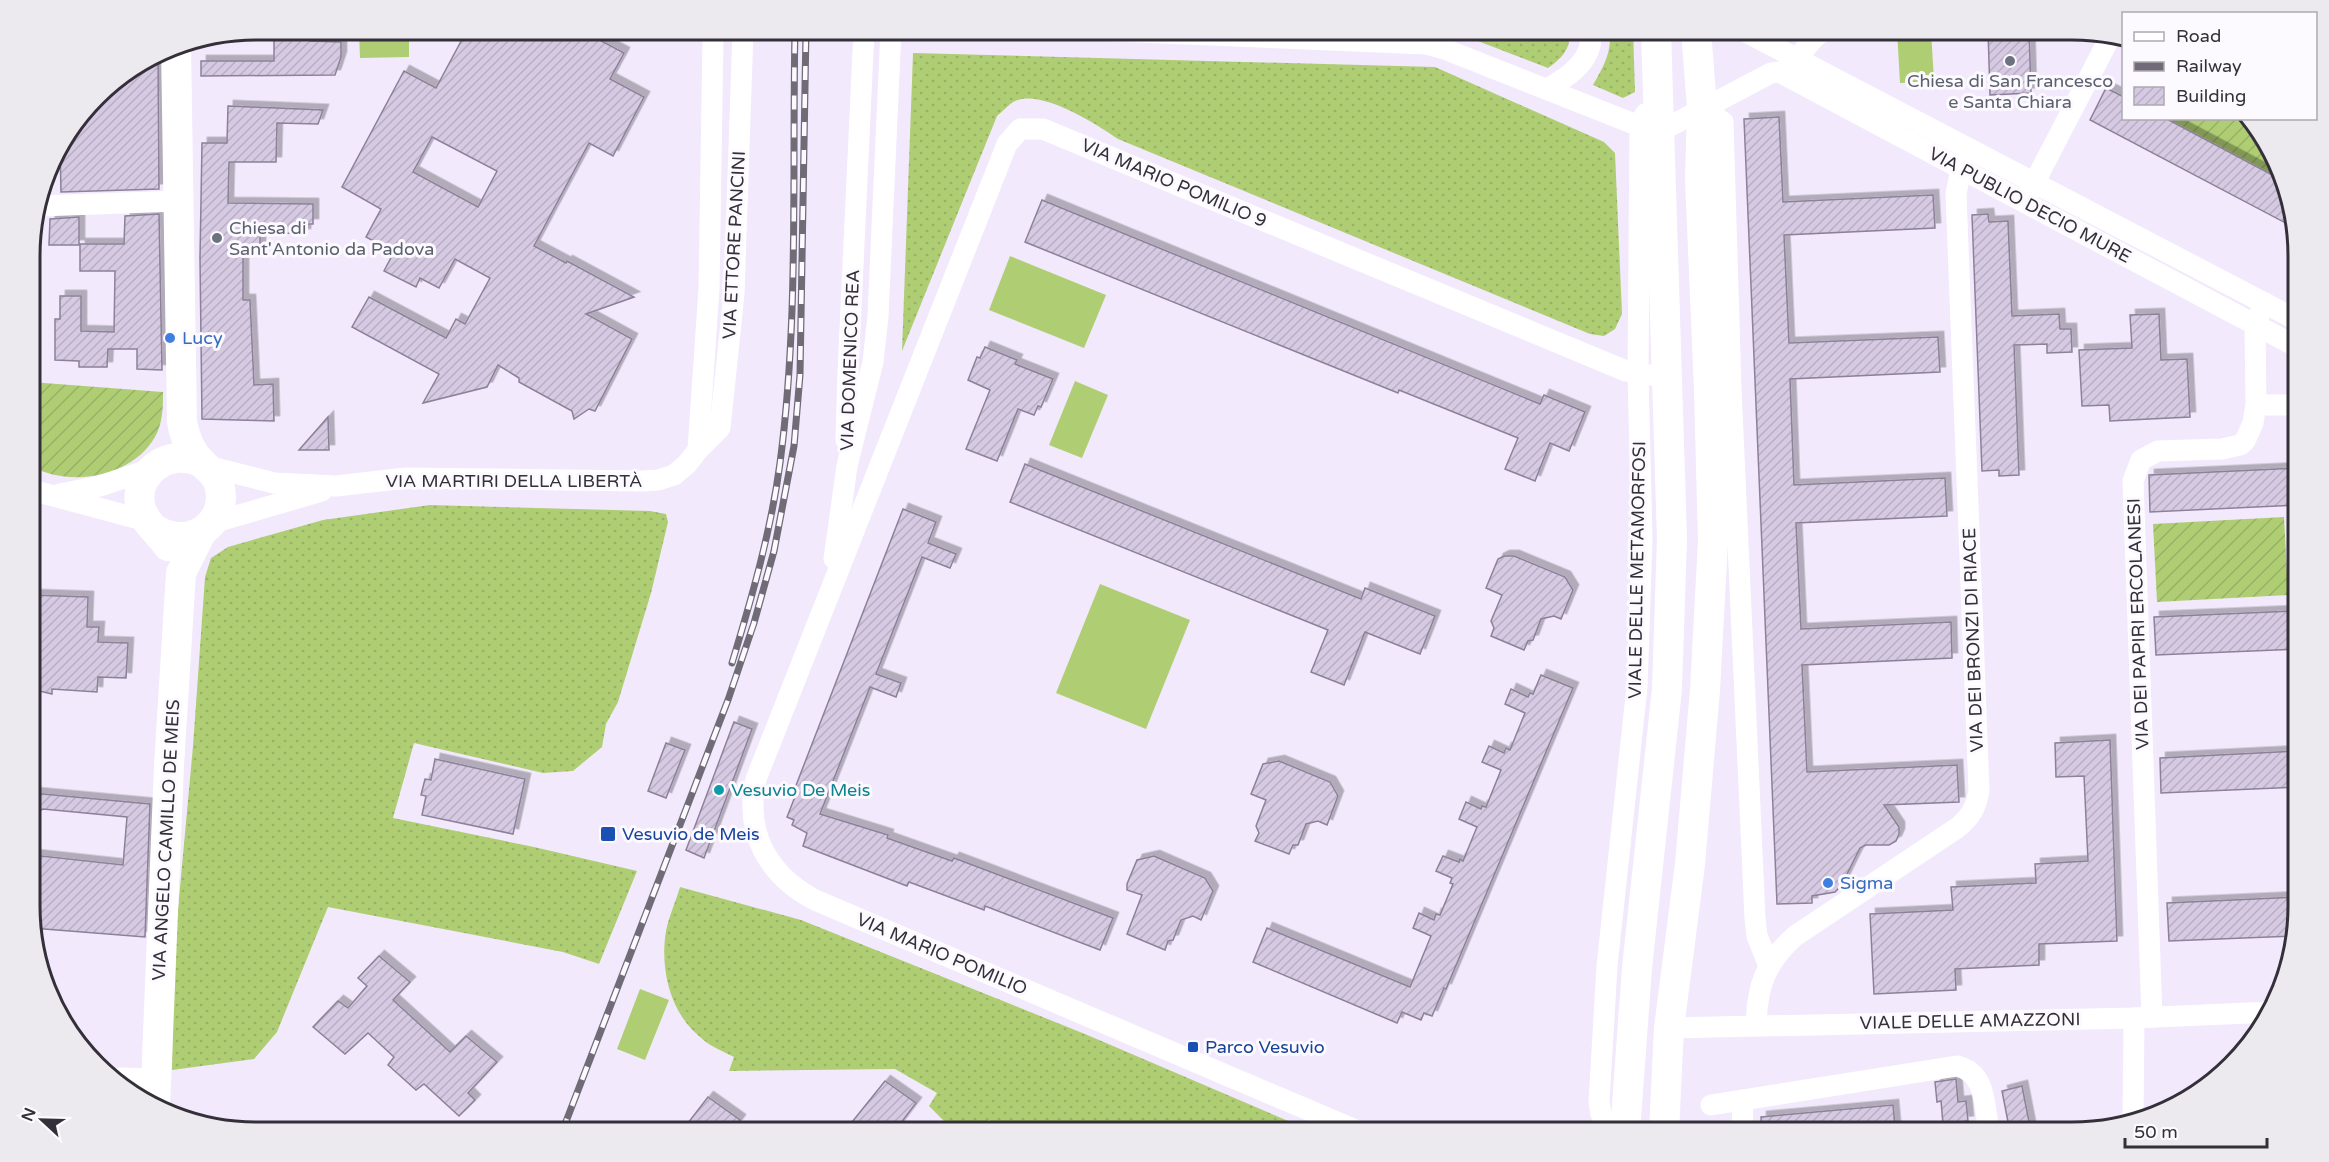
<svg xmlns="http://www.w3.org/2000/svg" width="2329" height="1162" viewBox="0 0 2329 1162" font-family="'Varela Round',sans-serif">
	<style>
		.grass { fill: url(#grass-dots) }
		.garden { fill: url(#garden-furrows) }
		.pitch { fill: #afce74 }
		.building { fill: url(#building-hatch); stroke: #8c8198; stroke-width: 1.5; fill-rule: evenodd; filter: url(#shadow) }
		.lines { fill: none; stroke-linecap: round; stroke-linejoin: round }
		.street { stroke: #fff; stroke-width: 21 }
		.secondary { stroke: #fff; stroke-width: 30 }
		.rail-casing { stroke: #706b77; stroke-width: 7 }
		.rail { stroke: #fcf9ff; stroke-width: 4.5; stroke-dasharray: 14; stroke-linecap: butt }
		.worship-dot { fill: #6b7280; stroke: #fcf9ff; stroke-width: 2 }
		.shop-dot { fill: #3f7fe0; stroke: #fcf9ff; stroke-width: 2 }
		.culture-dot { fill: #0f9aa8; stroke: #fcf9ff; stroke-width: 2 }
		.transit-dot { fill: #1a4fb4; stroke: #fcf9ff; stroke-width: 2 }
		.labels { text-anchor: middle; dominant-baseline: central; stroke-width: 6; stroke-linejoin: round; paint-order: stroke }
		.worship-label { font-size: 18px; fill: #5b616d; stroke: #fcf9ff }
		.street-label { font-size: 18px; fill: #343039; stroke: #fcf9ff }
		.shop-label { font-size: 18px; fill: #366cbe; stroke: #fcf9ff; text-anchor: start }
		.culture-label { font-size: 18px; fill: #0d838f; stroke: #fcf9ff; text-anchor: start }
		.transit-label { font-size: 18px; fill: #164399; stroke: #fcf9ff; text-anchor: start }
		.rim { fill: none; stroke: #343039; stroke-width: 3 }
	</style>
	<defs>
		<pattern id="grass-dots" width="8" height="8" patternUnits="userSpaceOnUse" patternTransform="scale(1.5)"><rect width="8" height="8" fill="#afce74"/><path d="M2 2h.1M6 6h.1" fill="none" stroke="#97b165" stroke-width="1.8" stroke-linecap="round"/></pattern>
		<pattern id="garden-furrows" width="10" height="10" patternUnits="userSpaceOnUse" patternTransform="scale(1.5)"><rect width="10" height="10" fill="#afce74"/><path d="M-1 1l2-2M0 10L10 0M9 11l2-2" fill="none" stroke="#97b165"/></pattern>
		<pattern id="building-hatch" width="6" height="6" patternUnits="userSpaceOnUse" patternTransform="scale(1.5)"><rect width="6" height="6" fill="#d6cae3"/><path d="M-1 1l2-2M0 6l6-6M5 7l2-2" fill="none" stroke="#b8aec4"/></pattern>
		<filter id="shadow"><feDropShadow dx="5.5" dy="-5.5" stdDeviation="0" flood-color="#0004"/></filter>
	</defs>
	<rect width="100%" height="100%" fill="#f2e9fd"/>
	<g class="grass">
		<path d="M1474,30H1570C1571,49 1562,58 1548,68L1470,38L1471,31Z"/>
		<path d="M1609,30H1633L1635,92L1623,98L1593,85C1603,68 1613,50 1609,30Z"/>
		<path d="M913,53L1435,67L1604,142L1615,153L1622,314L1615,329L1604,336L1590,334L1118,139C1096,124 1042,89 1015,101C1009,104 1002,112 997,116L902,351Z"/>
		<path d="M430,505L650,511L666,514L668,522L651,593L618,702L606,724L602,747L573,771L543,773L414,743L393,818L534,847L637,871L599,964L563,952L328,907L277,1032L254,1059L172,1070L174,953L193,746L205,577L211,558L228,547L323,520Z"/>
		<path d="M680,887L801,920L1085,1034L1314,1132H1007L989,1120L978,1132H955L929,1106L937,1093L895,1069L729,1071L734,1057C722,1051 709,1046 699,1036C669,1011 660,967 666,931C669,916 676,901 680,887Z"/>
	</g>
	<g class="garden">
		<path d="M2165,119H2250L2261,130L2278,178Z"/>
		<path d="M31,382L163,392C163,407 163,422 155,437C132,477 70,488 31,466Z"/>
		<path d="M2284,517L2288,595L2157,602L2153,524Z"/>
	</g>
	<g class="pitch">
		<path d="M359,30H409V57L360,58Z"/>
		<path d="M1897,30H1931L1934,81L1900,83Z"/>
		<path d="M1010,256L1106,295L1084,348L989,310Z"/>
		<path d="M1075,381L1108,395L1082,458L1049,445Z"/>
		<path d="M1100,584L1190,620L1146,729L1056,693Z"/>
		<path d="M640,989L669,1000L645,1060L617,1049Z"/>
	</g>
	<g class="building">
		<path d="M274,30H309L310,41L341,42V57L335,75L201,76V61H274Z"/>
		<path d="M467,30H581L624,53L610,79L644,97L613,156L589,143L534,246L566,263L567,261L634,297L586,314L632,339L595,411L589,409L574,419L572,411L519,382V378L498,365L487,387L423,403L439,374L352,327L369,297L446,338L456,319L465,324L490,278L455,259L439,288L420,278L416,287L384,271L394,252L366,237L381,209L342,187L404,71L436,88ZM432,137L497,171L478,207L413,172Z"/>
		<path d="M1988,30H2029L2031,93L1990,95Z"/>
		<path d="M158,55L159,189L61,192L60,148L107,86Z"/>
		<path d="M2106,88L2124,97V118H2165L2278,178L2297,229L2090,120Z"/>
		<path d="M228,106L323,110L318,124L277,123L276,162H229L228,203L313,204V224H305V234L260,232V248H243V300H250L254,385L273,384L274,421L202,419L200,258L202,143H227Z"/>
		<path d="M1779,117L1783,202L1933,195L1935,228L1784,235L1789,343L1938,337L1940,372L1790,379L1794,485L1945,478L1947,516L1796,523L1801,629L1951,622L1952,658L1802,665L1807,772L1957,765L1959,802L1884,805L1899,827V834L1896,841L1889,845H1866L1860,848L1841,886L1835,892L1812,896V903L1777,904L1744,119Z"/>
		<path d="M1042,200L1540,404L1544,395L1585,412L1569,451L1550,443L1535,481L1505,469L1518,438L1399,390L1398,393L1025,242Z"/>
		<path d="M159,214L162,370L137,369V349H108L107,367H79V361L55,360V319H60V296H81V331L114,332L115,271H80V244H124L125,216Z"/>
		<path d="M1988,214L1989,222L2008,221L2012,316L2059,314L2060,329H2071L2072,352L2047,353V344L2014,345L2019,475L1999,476V470L1982,471L1972,215Z"/>
		<path d="M79,217V245H49L50,219Z"/>
		<path d="M2159,314L2161,360L2187,359L2190,417L2110,421L2109,405L2082,406L2079,350L2132,348L2130,315Z"/>
		<path d="M985,347L1017,360L1015,364L1053,379L1041,407L1038,406L1034,415L1018,409L997,461L966,449L990,390L968,380L977,357L980,358Z"/>
		<path d="M328,417L329,450H299Z"/>
		<path d="M1025,464L1361,599L1365,588L1435,616L1420,654L1365,632L1344,685L1311,672L1328,630L1010,502Z"/>
		<path d="M2298,468V505L2150,512L2149,475Z"/>
		<path d="M903,509L936,522L928,543L956,554L950,568L922,557L876,674L901,683L896,697L870,687L820,814L888,835L887,838L952,861L954,858L1113,918L1100,950L985,906L984,910L909,882L907,886L803,846L807,833L792,825L794,820L787,817L798,789L795,788Z"/>
		<path d="M1504,556H1514L1565,577L1573,590L1561,619L1554,616L1541,619L1533,640L1528,641L1524,650L1491,636L1494,628L1491,621L1502,595L1486,588L1498,559Z"/>
		<path d="M31,595L88,597L87,627H99L98,642L128,643L126,678L98,677L97,692L52,689V694L31,689Z"/>
		<path d="M2295,611L2297,649L2156,655L2154,617Z"/>
		<path d="M1541,675L1573,688L1446,989L1444,988L1432,1016L1424,1013L1421,1020L1402,1012L1397,1023L1253,962L1267,928L1410,987L1431,936L1413,928L1419,913L1434,920L1436,914L1440,915L1453,884L1450,883L1452,878L1436,871L1443,856L1459,862L1460,859L1463,861L1477,827L1459,819L1466,802L1481,809L1482,806L1486,807L1501,770L1482,762L1489,746L1504,753L1506,748L1510,750L1525,713L1505,704L1511,689L1528,697L1530,693L1533,694Z"/>
		<path d="M734,722L752,729L704,858L686,850Z"/>
		<path d="M2110,740L2117,941L2039,944V965L1955,969L1956,990L1874,994L1870,914L1953,910L1951,887L2036,883L2035,864L2088,861L2084,776L2056,777L2055,743Z"/>
		<path d="M666,743L685,750L666,798L648,791Z"/>
		<path d="M2299,751V787L2161,793L2160,758Z"/>
		<path d="M435,759L525,779L513,834L422,815L426,796L421,795L425,779L431,780Z"/>
		<path d="M1279,761L1330,782L1338,796L1327,825L1318,821L1306,824L1298,845H1293L1289,854L1255,841L1259,833L1256,826L1266,800L1251,794L1263,764Z"/>
		<path d="M32,793L150,804L145,937L32,928V855L123,865L127,817L43,809L32,815Z"/>
		<path d="M1154,856L1205,878L1213,891L1201,920L1193,916L1181,920L1173,940L1168,941L1165,950L1127,934L1142,895L1127,890V884L1137,860Z"/>
		<path d="M2299,897L2292,936L2169,941L2167,903Z"/>
		<path d="M379,956L410,982L393,1000L450,1052L466,1036L497,1062L468,1093L475,1100L459,1116L424,1084L416,1090L388,1065L394,1057L368,1033L345,1054L313,1027L338,1001L348,1008L367,986L358,978Z"/>
		<path d="M1956,1079L1958,1102L1966,1101L1968,1121L1943,1124L1941,1101L1937,1102L1935,1082Z"/>
		<path d="M885,1081L916,1103L894,1132H844Z"/>
		<path d="M2022,1086L2031,1132H2010L2002,1091Z"/>
		<path d="M708,1097L740,1120L731,1132H681Z"/>
		<path d="M1893,1105L1895,1127L1851,1132H1762L1761,1117Z"/>
	</g>
	<g class="lines">
		<g class="street">
			<path d="M1089,30L1426,44L1447,50L1657,133L1771,73L1779,72L2297,347"/>
			<path d="M1742,30L2297,320"/>
			<path d="M1792,71C1801,54 1808,41 1824,30"/>
			<path d="M1547,89C1568,77 1596,59 1590,30"/>
			<path d="M1702,108L1723,122L1731,389L1755,918L1757,936L1769,966"/>
			<path d="M2028,195L2109,39"/>
			<path d="M40,206L179,201"/>
			<path d="M2256,405H2298"/>
			<path d="M846,440L848,372L864,30"/>
			<path d="M698,450L709,289L713,36L716,30"/>
			<path d="M207,466L274,483L336,486L406,478L643,481L658,480L674,475L687,464L698,450L720,428L734,294L743,30"/>
			<path d="M31,490L147,521"/>
			<path d="M60,494L100,486L151,469"/>
			<path d="M212,523L322,491"/>
			<path d="M834,559L847,466L873,362L878,316L891,30"/>
			<path d="M2152,1017L2133,481L2141,460L2158,451L2222,449L2240,445L2245,441L2253,423L2256,405L2255,324L2265,303"/>
			<path d="M1756,1026C1757,986 1765,963 1795,936L1957,828C1970,818 1976,808 1979,791L1956,194L1961,169L1971,150"/>
			<path d="M1669,1028L2134,1018L2271,1012"/>
			<path d="M119,1078L155,1079"/>
			<path d="M1711,1105L1957,1066C1987,1073 1984,1106 1989,1132"/>
			<path d="M2133,1122L2134,1018"/>
			<path d="M1360,1132L815,900C768,875 744,833 756,779L1007,144L1020,129H1043L1626,371L1648,375H1666"/>
			<path d="M1609,1132L1601,1114L1599,1102L1607,966L1637,687L1642,539L1638,374L1640,126L1645,114"/>
			<path d="M1742,1132L1743,1100"/>
		</g>
		<g class="secondary">
			<path d="M158,531C191,550 230,522 219,484C216,474 209,470 202,463C190,452 185,438 182,422L176,46"/>
			<path d="M168,546C160,534 146,524 141,509C131,473 170,447 201,462"/>
			<path d="M155,1107L169,766L181,573L201,533"/>
			<path d="M1625,1132L1637,968L1667,689L1672,539L1656,30"/>
			<path d="M1664,1132L1669,1028L1690,864L1705,690L1713,541L1709,390L1700,179L1702,108L1696,30"/>
		</g>
		<defs>
			<g id="rail">
				<path d="M732,663C752,597 771,531 780,463C799,320 792,174 795,30"/>
				<path d="M562,1132L728,700L754,623L774,551L794,446L800,375L806,30"/>
			</g>
		</defs>
		<use href="#rail" class="rail-casing"/>
		<use href="#rail" class="rail"/>
	</g>
	<g class="worship-dot">
		<circle cx="2010" cy="61" r="6"/>
		<circle cx="217" cy="238" r="6"/>
	</g>
	<g class="shop-dot">
		<circle cx="170" cy="338" r="6"/>
		<circle cx="1828" cy="883" r="6"/>
	</g>
	<circle class="culture-dot" cx="719" cy="790" r="6"/>
	<g class="transit-dot">
		<rect x="600" y="826" width="16" height="16" rx="3"/>
		<rect x="1187" y="1041" width="12" height="12" rx="3"/>
	</g>
	<g class="labels">
		<g class="worship-label">
			<text x="2010" y="81">Chiesa di San Francesco<tspan x="2010" dy="21">e Santa Chiara</tspan></text>
			<text x="229" y="228" text-anchor="start">Chiesa di<tspan x="229" dy="21">Sant'Antonio da Padova</tspan></text>
		</g>
		<g class="street-label">
			<text transform="translate(1174 183) rotate(23)">VIA MARIO POMILIO 9</text>
			<text transform="translate(2030 205) rotate(28)">VIA PUBLIO DECIO MURE</text>
			<text transform="translate(734 245) rotate(-87)">VIA ETTORE PANCINI</text>
			<text transform="translate(850 360) rotate(-88)">VIA DOMENICO REA</text>
			<text x="514" y="481">VIA MARTIRI DELLA LIBERTÀ</text>
			<text transform="translate(1637 570) rotate(-89)">VIALE DELLE METAMORFOSI</text>
			<text transform="translate(2138 624) rotate(-92)">VIA DEI PAPIRI ERCOLANESI</text>
			<text transform="translate(1973 640) rotate(-92)">VIA DEI BRONZI DI RIACE</text>
			<text transform="translate(166 840) rotate(-87)">VIA ANGELO CAMILLO DE MEIS</text>
			<text transform="translate(942 954) rotate(23)">VIA MARIO POMILIO</text>
			<text transform="translate(1970 1021) rotate(-1)">VIALE DELLE AMAZZONI</text>
		</g>
		<g class="shop-label">
			<text x="182" y="338">Lucy</text>
			<text x="1840" y="883">Sigma</text>
		</g>
		<g class="culture-label">
			<text x="731" y="790">Vesuvio De Meis</text>
		</g>
		<g class="transit-label">
			<text x="622" y="834">Vesuvio de Meis</text>
			<text x="1205" y="1047">Parco Vesuvio</text>
		</g>
	</g>
	<path d="M0 0H2329V1162H0ZM256 40H2072A216 216 0 0 1 2288 256V906A216 216 0 0 1 2072 1122H256A216 216 0 0 1 40 906V256A216 216 0 0 1 256 40Z" fill="#ece9ef" fill-rule="evenodd"/>
	<path class="rim" d="M256 40H2072A216 216 0 0 1 2288 256V906A216 216 0 0 1 2072 1122H256A216 216 0 0 1 40 906V256A216 216 0 0 1 256 40Z"/>
	<rect x="2122" y="12" width="195" height="108" fill="#fcf9ff" stroke="#aca9b0" stroke-width="1.5"/>
	<rect x="2134" y="32" width="30" height="9" fill="#ffffff" stroke="#aca9b0" stroke-width="1.5"/>
	<text x="2176" y="42" font-size="18" fill="#343039">Road</text>
	<rect x="2134" y="62" width="30" height="9" fill="#706b77" stroke="#aca9b0" stroke-width="1.5"/>
	<text x="2176" y="72" font-size="18" fill="#343039">Railway</text>
	<rect x="2134" y="87" width="30" height="18" fill="url(#building-hatch)" stroke="#aca9b0" stroke-width="1.5"/>
	<text x="2176" y="102" font-size="18" fill="#343039">Building</text>
	<g transform="translate(42 1120) rotate(292)" stroke="#fcf9ff" stroke-width="4.5" paint-order="stroke">
	<path d="M0-4.5L10 22L0 15L-10 22Z" fill="#343039"/>
	<text y="-9" font-size="16" font-weight="bold" text-anchor="middle" fill="#343039">N</text>
	</g>
	<path d="M2125 1138v9h142v-9" fill="none" stroke="#343039" stroke-width="3"/>
	<text x="2134" y="1138" font-size="18" fill="#343039" stroke="#fcf9ff" stroke-width="4.5" paint-order="stroke">50 m</text>
</svg>
